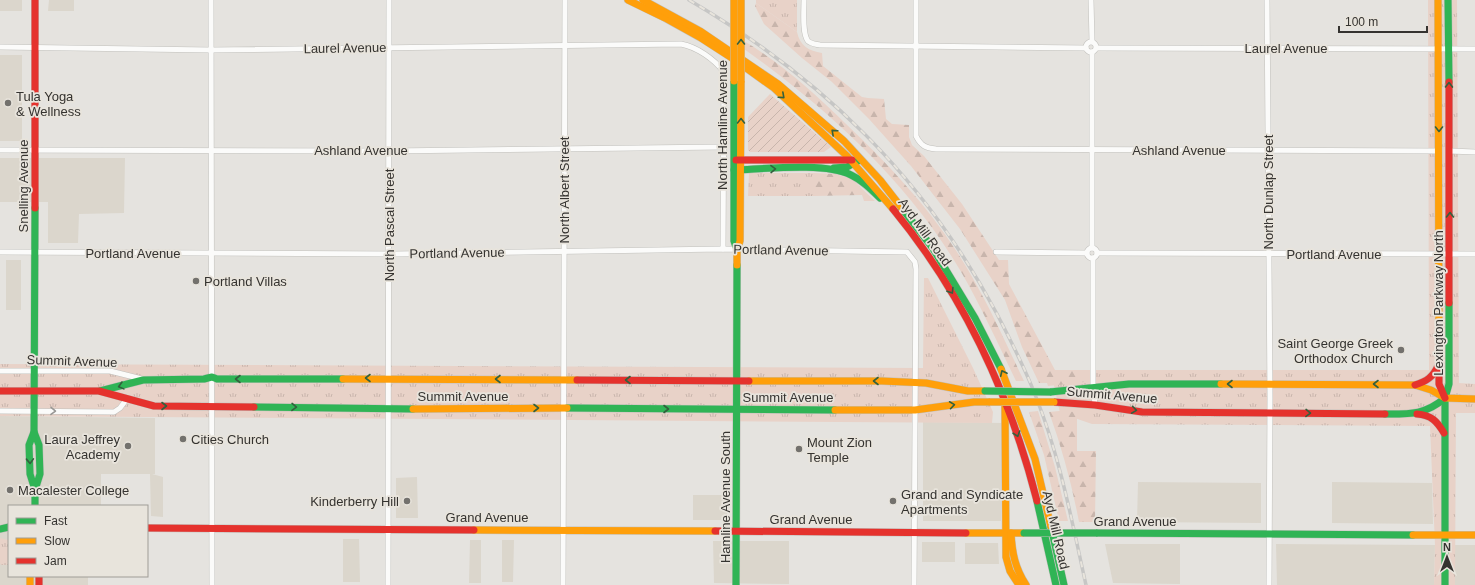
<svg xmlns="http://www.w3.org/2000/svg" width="1475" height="585" viewBox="0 0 1475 585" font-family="Helvetica,sans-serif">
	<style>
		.built { fill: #dbd6cc }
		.grass { fill: url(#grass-tufts) }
		.forest { fill: url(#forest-firs) }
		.garden { fill: url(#garden-furrows) }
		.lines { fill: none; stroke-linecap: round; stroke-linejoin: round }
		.street-casing { stroke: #c1c0bc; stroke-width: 6 }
		.fast-casing { stroke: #c1c0bc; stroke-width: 8 }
		.slow-casing { stroke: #c1c0bc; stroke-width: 8 }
		.jam-casing { stroke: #c1c0bc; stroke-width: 8 }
		.street { stroke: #fbfbfa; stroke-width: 5 }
		.fast { stroke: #30b455; stroke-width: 7 }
		.slow { stroke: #ff9f0a; stroke-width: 7 }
		.jam { stroke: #e5322d; stroke-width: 7 }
		.rail-casing { stroke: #c6c6c5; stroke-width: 3.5 }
		.rail { stroke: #e8e4dc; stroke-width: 2; stroke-dasharray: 6; stroke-linecap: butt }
		.fast-bridge-casing { stroke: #c1c0bc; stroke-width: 8; stroke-linecap: butt }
		.slow-bridge-casing { stroke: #c1c0bc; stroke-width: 8; stroke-linecap: butt }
		.fast-bridge { stroke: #30b455; stroke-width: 7 }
		.slow-bridge { stroke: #ff9f0a; stroke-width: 7 }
		.oneway { stroke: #33603d }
		.oneway2 { stroke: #989795 }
		.poi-dot { fill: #73716d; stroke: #e8e4dc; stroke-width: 1.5 }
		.labels { text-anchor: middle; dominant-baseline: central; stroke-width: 3.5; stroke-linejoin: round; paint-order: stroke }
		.street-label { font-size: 13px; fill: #353330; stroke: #e8e4dc }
		.poi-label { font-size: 13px; fill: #353330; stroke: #e8e4dc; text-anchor: start }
	</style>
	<defs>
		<pattern id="grass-tufts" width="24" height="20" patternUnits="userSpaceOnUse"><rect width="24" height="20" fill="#e8d2c8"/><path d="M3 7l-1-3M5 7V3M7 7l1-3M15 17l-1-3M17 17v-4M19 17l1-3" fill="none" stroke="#c8b5ac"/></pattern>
		<pattern id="forest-firs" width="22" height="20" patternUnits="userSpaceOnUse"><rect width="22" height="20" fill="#e8d2c8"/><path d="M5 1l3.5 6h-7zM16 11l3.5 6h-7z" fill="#c8b5ac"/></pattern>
		<pattern id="garden-furrows" width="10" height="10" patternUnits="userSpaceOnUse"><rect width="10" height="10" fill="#e8d2c8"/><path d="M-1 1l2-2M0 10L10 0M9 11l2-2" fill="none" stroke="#c8b5ac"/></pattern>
	</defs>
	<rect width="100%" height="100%" fill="#e5e3df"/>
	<g class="built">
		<rect x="0" y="0" width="22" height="11"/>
		<path d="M49,0H74V11H48Z"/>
		<rect x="0" y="55" width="22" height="86"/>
		<path d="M0,158H125L124,213L79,214L78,243H48V202H0Z"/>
		<rect x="6" y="260" width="15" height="50"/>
		<path d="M0,416L155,418V474H152L163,477V517L151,516L150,474H101V506H9V576H88V585H0Z"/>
		<path d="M923,422L1003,423L1001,521H923Z"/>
		<path d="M417,477L418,518H396V478Z"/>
		<path d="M1138,482L1261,483V523L1137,522Z"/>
		<path d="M1332,482L1432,483L1433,524L1332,523Z"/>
		<rect x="693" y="495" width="34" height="25"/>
		<path d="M343,539H359L360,582H343Z"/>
		<path d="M470,540H481V583H469Z"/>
		<path d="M502,540H514L513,582H502Z"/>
		<path d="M713,541H789V584L714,583Z"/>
		<rect x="922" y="542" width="33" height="20"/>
		<path d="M965,543H998L999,564H965Z"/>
		<path d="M1105,544H1180V584L1113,583Z"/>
		<path d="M1276,544L1435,545L1434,585H1277Z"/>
		<rect x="1455" y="545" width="20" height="40"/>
	</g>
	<g class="grass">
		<path d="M756,0H797V32L756,3Z"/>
		<path d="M1428,0H1457L1459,383L1475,384V413H1456L1455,585H1434L1435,545L1430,426L1092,424L1060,413L1053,381L1055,370H1429Z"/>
		<path d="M749,173H815V196H748Z"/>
		<path d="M924,278H928L973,368L993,412L992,423L0,416V364L923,368Z"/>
		<path d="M0,538L9,540V565H1L0,563Z"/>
	</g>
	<g class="forest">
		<path d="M756,3L797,32C800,46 809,51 822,53L823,66L862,97L868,98L884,99L886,119L892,124L909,125V137L912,145L924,156L962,204L999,260H1008L1009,284L1055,370H1084V382L1048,386L1047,383H1039L1022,347L1005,300L960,229L911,166L869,119L832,82L802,58L764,24L755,6Z"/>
		<path d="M744,41C782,64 814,93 845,123C886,162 926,204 957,252C983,292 1003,337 1024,381H1016C998,344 981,306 960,270C907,181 828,109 744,49Z"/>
		<path d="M815,173L835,174L852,179L875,201H864L862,195L815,196Z"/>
		<path d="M1038,411L1055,467L1068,521H1059L1044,455L1029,412Z"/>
		<path d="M1059,411L1077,412V451H1096L1095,522H1079C1072,485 1062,448 1049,412Z"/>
	</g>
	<path class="garden" d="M770,94L831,147L824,152H750L748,150V117Z"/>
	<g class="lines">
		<defs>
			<g id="street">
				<path d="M211,0L212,585"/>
				<path d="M804,0C804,10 802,34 808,41C811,44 815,44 820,45L1086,48"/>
				<path d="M916,0V136C921,146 926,148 936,149L1439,151"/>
				<path d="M1091,0L1092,41"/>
				<path d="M1267,0L1270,398L1269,585"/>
				<circle cx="1091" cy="47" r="5"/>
				<path d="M0,47L211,50L681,44C697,47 714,59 724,72L723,249"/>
				<path d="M1097,48L1475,49"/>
				<path d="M1092,52V248"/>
				<path d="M0,150L389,151L723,147"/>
				<path d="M1450,151L1475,152"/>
				<circle cx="1092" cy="253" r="5"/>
				<path d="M0,252L395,254L723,249L907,252L915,262L916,269L914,585"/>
				<path d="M996,252L1087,253"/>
				<path d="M1097,253L1475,254"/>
				<path d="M1093,258V383L1095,405"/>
				<path d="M0,371H110L142,379"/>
				<path d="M0,411L114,412L120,408L126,400"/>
				<path d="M388,585L389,0"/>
				<path d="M563,585L565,0"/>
			</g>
			<g id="fast">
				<path d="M1448,0L1449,82"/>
				<path d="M734,81V241L737,250"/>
				<path d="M834,168L847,167L858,161"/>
				<path d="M734,170C764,169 825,162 851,175C862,180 871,189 880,198"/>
				<path d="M901,207L932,247L975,318L1001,369"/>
				<path d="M35,208L34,432L39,445L40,474L35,490V506"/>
				<path d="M100,391L143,380L204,379L212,377L217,379H343"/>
				<path d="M1050,392L1129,384H1221"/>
				<path d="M254,407L413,409"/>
				<path d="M567,408L835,410"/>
				<path d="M1385,414C1410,414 1425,415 1445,398"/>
				<path d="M34,432L29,445L30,474L35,490"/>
				<path d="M1037,501L1056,585"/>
				<path d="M1051,527L1064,585"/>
				<path d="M0,529L9,527"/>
				<path d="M1096,533L1413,535"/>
				<path d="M736,585L737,265"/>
				<path d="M1445,585V398L1449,384V303"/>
			</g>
			<g id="slow">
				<path d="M628,0L665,18L701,38L735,60L774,88L847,156L893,209"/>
				<path d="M643,0L700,31L778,84L844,141L880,180L901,207"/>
				<path d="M1438,0L1439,341"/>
				<path d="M737,265V250L740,241L741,81"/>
				<path d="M1001,369L1035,459L1051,527"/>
				<path d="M343,379L577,380"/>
				<path d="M749,381H882L926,383L968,391H985"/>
				<path d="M1221,384L1415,385L1431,390L1445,398L1475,399"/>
				<path d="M1005,407L1006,557L1010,571L1019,585"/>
				<path d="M413,409L567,408"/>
				<path d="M835,410H915L974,402H990"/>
				<path d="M474,530L715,531"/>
				<path d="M966,533H1024"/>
				<path d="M1011,533C1012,553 1015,568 1026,585"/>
				<path d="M1413,535H1475"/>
				<path d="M30,576V585"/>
			</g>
			<g id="jam">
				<path d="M1449,82V303"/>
				<path d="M736,160H852"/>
				<path d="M35,208V0"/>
				<path d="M893,209C963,294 1010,395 1037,501"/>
				<path d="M1439,341V384L1445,398"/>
				<path d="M577,380L749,381"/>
				<path d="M1415,385C1427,381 1433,377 1438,366"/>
				<path d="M0,391H99L154,406L254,407"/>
				<path d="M1054,402L1095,405L1142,412L1385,414"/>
				<path d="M1417,414C1431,415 1437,421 1444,433"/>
				<path d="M147,528L474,530"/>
				<path d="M715,531L966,533"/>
				<path d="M39,576V585"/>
			</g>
		</defs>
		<use href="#street" class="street-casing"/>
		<use href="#fast" class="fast-casing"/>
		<use href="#slow" class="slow-casing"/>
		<use href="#jam" class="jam-casing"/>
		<use href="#street" class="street"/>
		<use href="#fast" class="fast"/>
		<use href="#slow" class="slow"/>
		<use href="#jam" class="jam"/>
		<defs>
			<path id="rail" d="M689,0C822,78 924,177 997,314C1011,341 1025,368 1036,397C1060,457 1072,522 1086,585"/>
		</defs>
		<use href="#rail" class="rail-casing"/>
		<use href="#rail" class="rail"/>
		<defs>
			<g id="fast-bridge">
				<path d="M985,391L1050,392"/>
				<path d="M1024,533H1096"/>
			</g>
			<g id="slow-bridge">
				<path d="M734,0V81"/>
				<path d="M741,0V81"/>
				<path d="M990,402H1054"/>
			</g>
		</defs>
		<use href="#fast-bridge" class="fast-bridge-casing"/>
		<use href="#slow-bridge" class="slow-bridge-casing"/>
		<use href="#fast-bridge" class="fast-bridge"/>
		<use href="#slow-bridge" class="slow-bridge"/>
	</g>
	<defs><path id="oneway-chevron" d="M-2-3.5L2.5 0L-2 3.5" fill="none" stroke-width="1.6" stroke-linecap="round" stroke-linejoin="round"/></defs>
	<g class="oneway">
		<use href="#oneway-chevron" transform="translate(741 42) rotate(-90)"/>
		<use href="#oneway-chevron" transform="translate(1449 85) rotate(-89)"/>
		<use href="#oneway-chevron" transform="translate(782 96) rotate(42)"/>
		<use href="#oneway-chevron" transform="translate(741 121) rotate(-90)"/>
		<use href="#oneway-chevron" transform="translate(1439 129) rotate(90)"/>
		<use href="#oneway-chevron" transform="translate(834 132) rotate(-138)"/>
		<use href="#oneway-chevron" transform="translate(773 169) rotate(-1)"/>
		<use href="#oneway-chevron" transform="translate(1450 215) rotate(-90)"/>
		<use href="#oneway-chevron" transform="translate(951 291) rotate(58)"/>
		<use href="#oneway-chevron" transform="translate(1003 373) rotate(-115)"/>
		<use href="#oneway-chevron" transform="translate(368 378) rotate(180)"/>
		<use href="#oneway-chevron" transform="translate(238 379) rotate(180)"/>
		<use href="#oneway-chevron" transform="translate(498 379) rotate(-180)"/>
		<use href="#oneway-chevron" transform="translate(628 380) rotate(-180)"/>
		<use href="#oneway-chevron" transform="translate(876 381) rotate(-180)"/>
		<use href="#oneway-chevron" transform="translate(1230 384) rotate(180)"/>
		<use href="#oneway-chevron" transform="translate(1376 384) rotate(180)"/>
		<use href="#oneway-chevron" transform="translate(121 386) rotate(165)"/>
		<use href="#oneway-chevron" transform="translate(952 405) rotate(-8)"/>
		<use href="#oneway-chevron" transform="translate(164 406)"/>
		<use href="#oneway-chevron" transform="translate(294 407) rotate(1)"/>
		<use href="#oneway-chevron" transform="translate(536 408)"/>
		<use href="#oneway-chevron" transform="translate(666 409)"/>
		<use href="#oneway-chevron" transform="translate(1134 410) rotate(8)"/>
		<use href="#oneway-chevron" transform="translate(1308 413) rotate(1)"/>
		<use href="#oneway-chevron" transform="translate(1017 434) rotate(71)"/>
		<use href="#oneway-chevron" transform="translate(30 461) rotate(88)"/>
	</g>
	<use class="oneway2" href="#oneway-chevron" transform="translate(53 411) rotate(1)"/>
	<g class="poi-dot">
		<circle cx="8" cy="103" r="4"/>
		<circle cx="196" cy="281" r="4"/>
		<circle cx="1401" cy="350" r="4"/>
		<circle cx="183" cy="439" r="4"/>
		<circle cx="128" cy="446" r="4"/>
		<circle cx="799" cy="449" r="4"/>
		<circle cx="10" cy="490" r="4"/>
		<circle cx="407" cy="501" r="4"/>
		<circle cx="893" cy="501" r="4"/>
	</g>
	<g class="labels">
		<g class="street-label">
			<text transform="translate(345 48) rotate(-1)">Laurel Avenue</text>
			<text x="1286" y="48">Laurel Avenue</text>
			<text transform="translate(722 125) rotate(-90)">North Hamline Avenue</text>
			<text x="361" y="150">Ashland Avenue</text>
			<text x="1179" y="150">Ashland Avenue</text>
			<text transform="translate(23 186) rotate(-90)">Snelling Avenue</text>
			<text transform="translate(564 190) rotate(-90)">North Albert Street</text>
			<text transform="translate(1268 192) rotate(-90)">North Dunlap Street</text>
			<text transform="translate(389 225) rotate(-90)">North Pascal Street</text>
			<text transform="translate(925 232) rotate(54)">Ayd Mill Road</text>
			<text transform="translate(781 250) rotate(1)">Portland Avenue</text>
			<text x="133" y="253">Portland Avenue</text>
			<text transform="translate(457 253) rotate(-1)">Portland Avenue</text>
			<text x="1334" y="254">Portland Avenue</text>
			<text transform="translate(1438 303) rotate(-90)">Lexington Parkway North</text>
			<text transform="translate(72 361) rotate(2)">Summit Avenue</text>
			<text transform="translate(1112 395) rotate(5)">Summit Avenue</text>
			<text x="463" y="396">Summit Avenue</text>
			<text x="788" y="397">Summit Avenue</text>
			<text transform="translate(725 497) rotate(-90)">Hamline Avenue South</text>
			<text x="487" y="517">Grand Avenue</text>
			<text x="811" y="519">Grand Avenue</text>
			<text x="1135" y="521">Grand Avenue</text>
			<text transform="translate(1056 530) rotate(77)">Ayd Mill Road</text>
		</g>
		<g class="poi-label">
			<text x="16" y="96">Tula Yoga<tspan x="16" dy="15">&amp; Wellness</tspan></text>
			<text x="204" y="281">Portland Villas</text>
			<text x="1393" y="343" text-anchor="end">Saint George Greek<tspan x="1393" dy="15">Orthodox Church</tspan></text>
			<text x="120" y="439" text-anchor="end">Laura Jeffrey<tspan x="120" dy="15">Academy</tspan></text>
			<text x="191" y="439">Cities Church</text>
			<text x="807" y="442">Mount Zion<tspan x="807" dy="15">Temple</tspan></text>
			<text x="18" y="490">Macalester College</text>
			<text x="901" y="494">Grand and Syndicate<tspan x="901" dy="15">Apartments</tspan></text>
			<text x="399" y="501" text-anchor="end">Kinderberry Hill</text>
		</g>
	</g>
	<rect x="8" y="505" width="140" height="72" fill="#e8e4dc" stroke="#a09d97"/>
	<rect x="16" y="518" width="20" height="6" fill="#30b455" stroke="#a09d97"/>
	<text x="44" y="525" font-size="12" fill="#353330">Fast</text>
	<rect x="16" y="538" width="20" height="6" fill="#ff9f0a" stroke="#a09d97"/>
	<text x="44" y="545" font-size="12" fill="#353330">Slow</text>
	<rect x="16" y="558" width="20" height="6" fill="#e5322d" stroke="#a09d97"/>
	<text x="44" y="565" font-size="12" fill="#353330">Jam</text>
	<g transform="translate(1447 557)" stroke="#e8e4dc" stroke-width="3" paint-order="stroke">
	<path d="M0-3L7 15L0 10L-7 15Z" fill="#353330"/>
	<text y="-6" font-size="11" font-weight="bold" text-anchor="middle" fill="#353330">N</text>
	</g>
	<path d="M1339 26v6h88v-6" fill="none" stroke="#353330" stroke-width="2"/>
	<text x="1345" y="26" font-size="12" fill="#353330" stroke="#e8e4dc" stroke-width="3" paint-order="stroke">100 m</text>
</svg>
